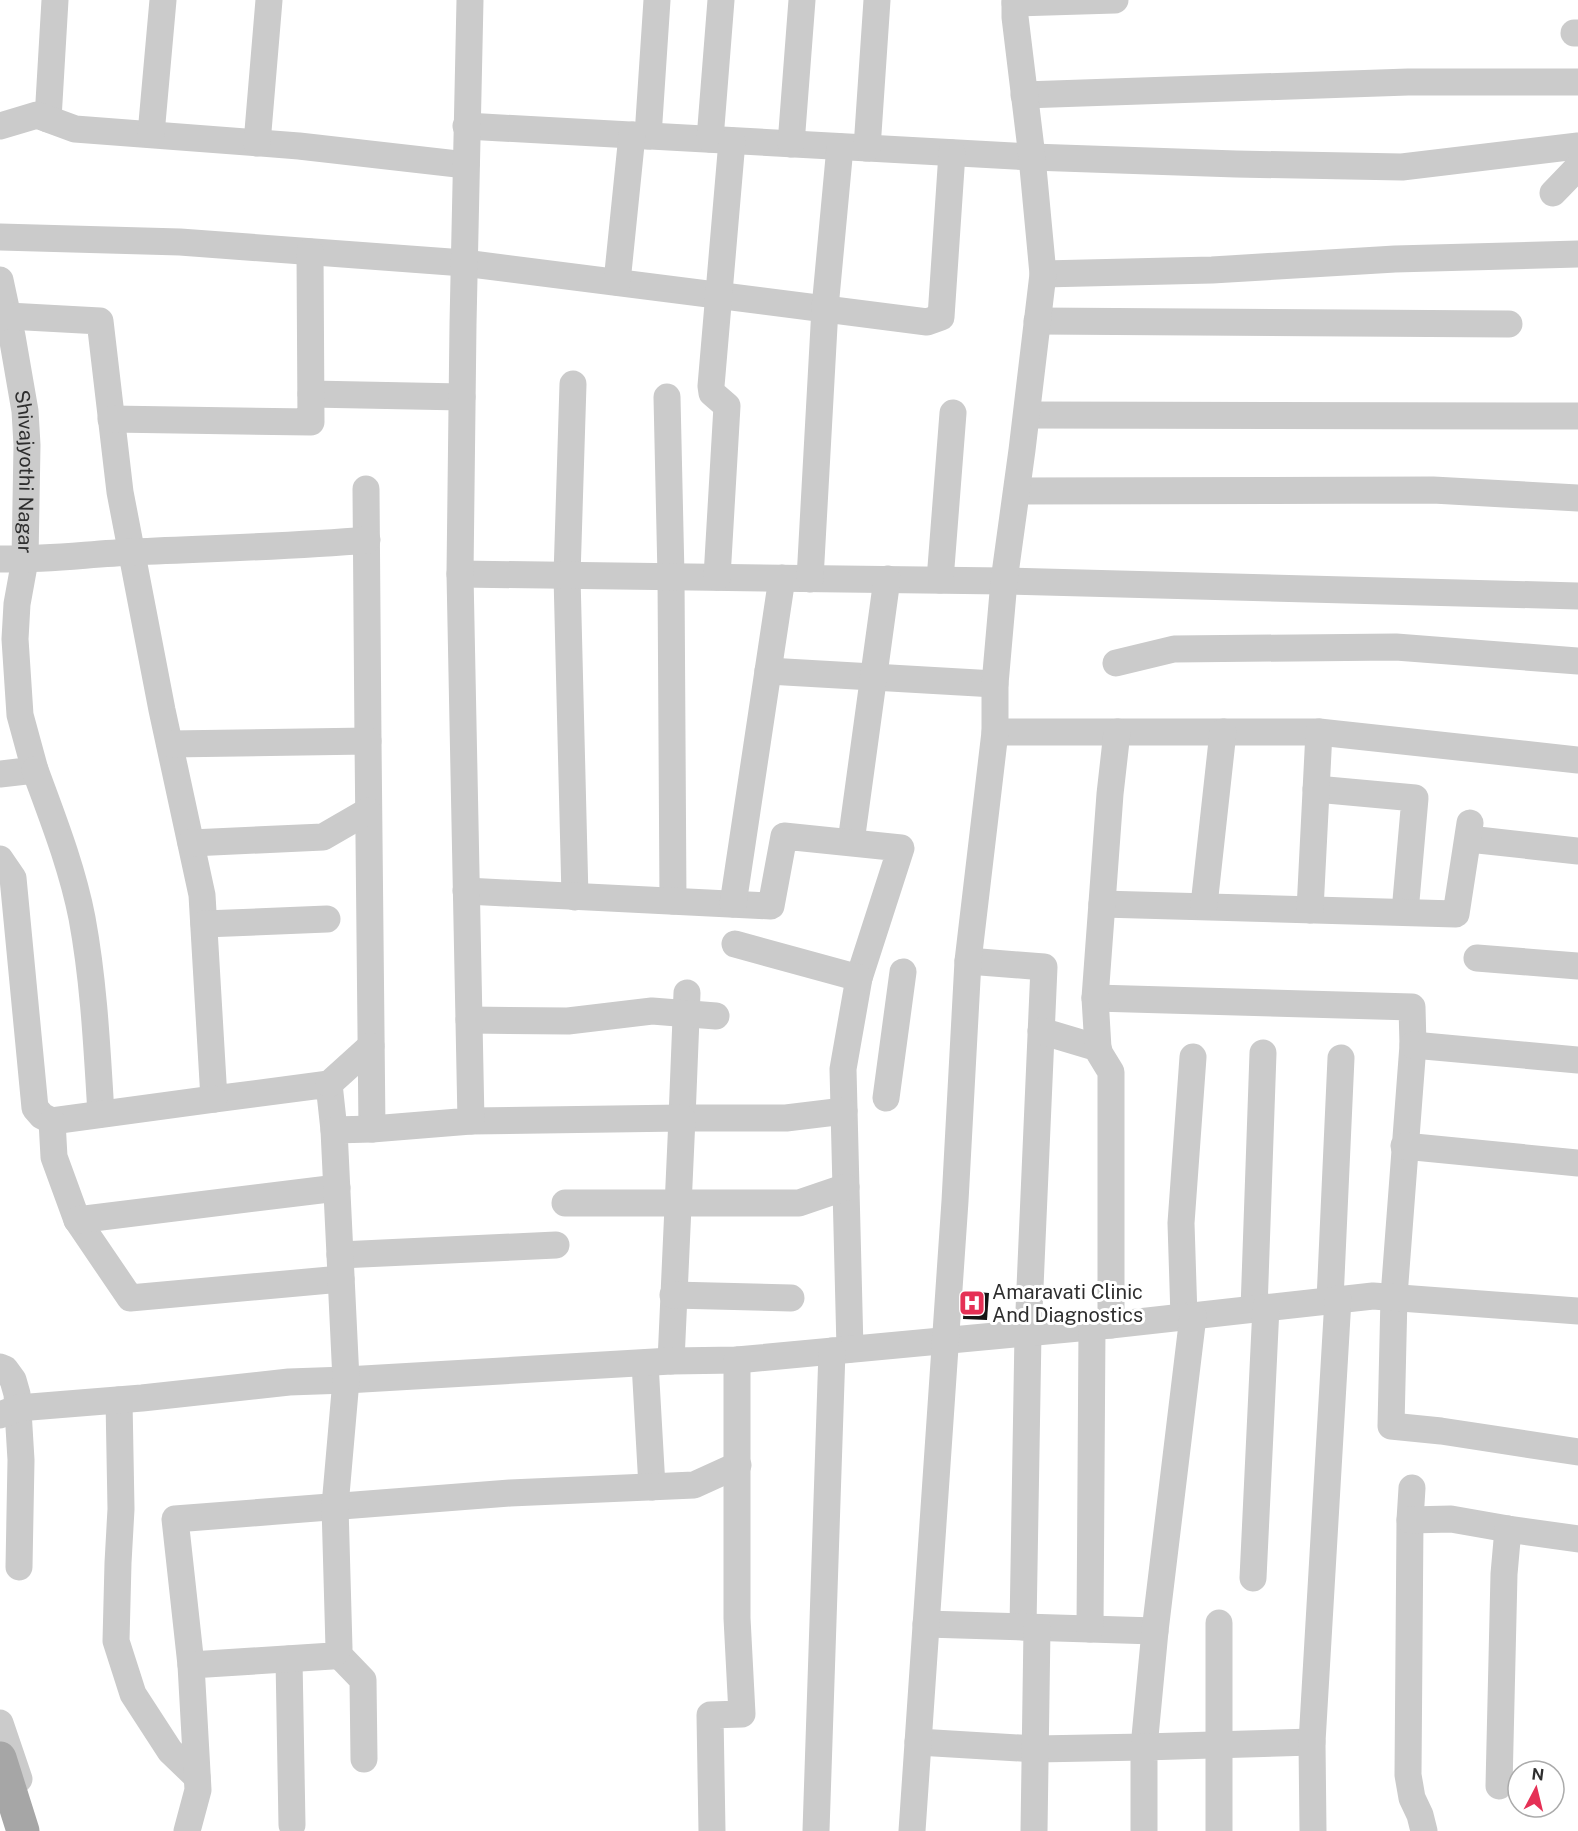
<svg xmlns="http://www.w3.org/2000/svg" width="1578" height="1831" viewBox="0 0 1578 1831" font-family="'Public Sans',sans-serif">
	<style>
		.building { fill: #151515 }
		.lines { fill: none; stroke-linecap: round; stroke-linejoin: round }
		.minor { stroke: #cbcbcb; stroke-width: 27 }
		.major { stroke: #a6a6a6; stroke-width: 33 }
		.labels { text-anchor: middle; dominant-baseline: central; stroke-width: 6; stroke-linejoin: round; paint-order: stroke }
		.street-label { font-size: 20px; fill: #2e2e2e; stroke: #fff }
		.poi-label { font-size: 20px; fill: #2e2e2e; stroke: #fff; text-anchor: start }
	</style>
	<rect width="100%" height="100%" fill="#fff"/>
	<path class="building" d="M965,1291L989,1293L987,1320L963,1319Z"/>
	<g class="lines">
		<g class="minor">
			<path d="M1015,3L1115,0"/>
			<path d="M1574,33H1578"/>
			<path d="M1024,95L1408,82H1578"/>
			<path d="M48,119L55,0"/>
			<path d="M0,126L37,115L75,129L299,146L466,165"/>
			<path d="M466,126L1032,157L1236,164L1402,167L1578,146"/>
			<path d="M151,134L163,0"/>
			<path d="M648,136L657,0"/>
			<path d="M710,139L721,0"/>
			<path d="M257,143L269,0"/>
			<path d="M791,144L802,0"/>
			<path d="M867,148L877,0"/>
			<path d="M1553,193L1578,167"/>
			<path d="M0,237L180,242L464,263L927,322L941,317L952,153"/>
			<path d="M1043,274L1212,270L1395,259L1578,254"/>
			<path id="s1" d="M0,280L12,336L25,411L27,445L25,560L17,604L15,639L20,715L35,770L0,774"/>
			<path d="M617,282L632,135"/>
			<path d="M0,317L8,316L100,321L120,492L162,710L202,895L214,1099L329,1084L334,1130"/>
			<path d="M1037,321L1509,324"/>
			<path d="M573,384L567,576L575,897"/>
			<path d="M311,394L462,397"/>
			<path d="M667,397L671,576L673,901"/>
			<path d="M1027,415L1578,416"/>
			<path d="M111,419L311,422L310,252"/>
			<path d="M366,489L368,741"/>
			<path d="M1017,491L1433,490L1578,498"/>
			<path d="M0,559C44,560 89,554 133,552C211,548 289,547 367,540"/>
			<path d="M460,574L1004,581L1578,596"/>
			<path d="M717,577L727,406L712,393L711,386L732,141"/>
			<path d="M810,579L825,308L840,147"/>
			<path d="M940,580L953,413"/>
			<path d="M1116,663L1174,649L1396,647L1578,661"/>
			<path d="M768,671L995,684"/>
			<path d="M995,732H1319L1578,760"/>
			<path d="M170,744L368,741L372,1129"/>
			<path d="M35,770C53,819 72,867 82,918C94,983 97,1049 101,1114"/>
			<path d="M1316,789L1415,798L1405,912"/>
			<path d="M1469,839L1578,851"/>
			<path d="M851,842L887,579"/>
			<path d="M191,843L323,837L368,811"/>
			<path d="M0,859L13,878L35,1108L42,1116L52,1121L214,1099"/>
			<path d="M466,891L771,906L784,836L901,848L859,978L843,1069L850,1349"/>
			<path d="M733,904L782,578"/>
			<path d="M1102,904L1456,914L1470,823"/>
			<path d="M1204,905L1223,732"/>
			<path d="M1310,910L1319,732"/>
			<path d="M204,924L327,919"/>
			<path d="M735,944L859,978"/>
			<path d="M1477,958L1578,966"/>
			<path d="M968,961L1044,967L1028,1333L1023,1627"/>
			<path d="M687,993L682,1118H786L844,1111"/>
			<path d="M1095,998L1412,1007L1413,1045L1394,1296L1391,1426L1441,1431L1578,1452"/>
			<path d="M469,1020L568,1021L652,1011L716,1016"/>
			<path d="M1041,1031L1098,1048"/>
			<path d="M1413,1045L1578,1060"/>
			<path d="M329,1084L371,1046"/>
			<path d="M886,1098L903,972"/>
			<path d="M52,1121L54,1157L77,1220L130,1298L341,1279"/>
			<path d="M471,1121L682,1118L671,1361"/>
			<path d="M1404,1146L1578,1163"/>
			<path d="M565,1203H799L846,1187"/>
			<path d="M77,1220L337,1188"/>
			<path d="M340,1255L556,1245"/>
			<path d="M673,1295L791,1298"/>
			<path d="M1330,1300L1341,1058"/>
			<path d="M1254,1309L1263,1053"/>
			<path d="M1184,1317L1181,1223L1193,1057"/>
			<path d="M1111,1325V1072L1100,1054L1098,1048L1095,998L1110,794L1117,732"/>
			<path d="M645,1363L652,1487"/>
			<path d="M0,1367L5,1369L13,1380L17,1394L21,1460L19,1567"/>
			<path d="M119,1400L121,1509L118,1563L116,1641L133,1694L170,1751L197,1777"/>
			<path d="M0,1415L18,1408L142,1398L289,1382L346,1380L671,1361L737,1360L1111,1325L1373,1296L1578,1311"/>
			<path d="M1412,1488L1410,1520L1408,1775L1412,1798L1420,1815L1424,1831"/>
			<path d="M1410,1520L1451,1519L1508,1529"/>
			<path d="M1253,1578L1266,1307"/>
			<path d="M926,1624L1155,1631"/>
			<path d="M1090,1629L1092,1327"/>
			<path d="M337,1653L363,1680L364,1759"/>
			<path d="M289,1659L292,1825"/>
			<path d="M191,1665L175,1519L510,1493L694,1485L738,1465"/>
			<path d="M0,1723L19,1779"/>
			<path d="M918,1742L1036,1749L1144,1747L1155,1631L1193,1316"/>
			<path d="M1499,1786L1504,1574L1508,1529L1578,1539"/>
			<path d="M187,1831L198,1790L191,1665L332,1656L339,1648L335,1506L346,1380L334,1130L372,1129L471,1121L460,574L463,324L470,0"/>
			<path d="M712,1831L710,1715L742,1714L737,1618V1360"/>
			<path d="M816,1831L832,1351"/>
			<path d="M912,1831L955,1201L968,961L995,732V684L1004,581L1022,450L1043,274L1032,157L1015,17V0"/>
			<path d="M1034,1831L1037,1628"/>
			<path d="M1144,1831V1747L1312,1742"/>
			<path d="M1219,1831V1623"/>
			<path d="M1313,1831L1312,1742L1338,1299"/>
		</g>
		<path class="major" d="M0,1758L23,1831"/>
	</g>
	<defs>
		<symbol id="hospital-square" viewBox="-11 -11 22 22"><rect x="-9" y="-9" width="18" height="18" rx="4" fill="#e53055" stroke="#fff"/><path d="M-5-5h3v3.5h4V-5h3V5h-3V1.5h-4V5h-3Z" fill="#fff"/></symbol>
	</defs>
	<g fill-rule="evenodd">
		<use href="#hospital-square" x="957" y="1288" width="30" height="30"/>
	</g>
	<g class="labels">
		<g class="street-label">
			<text stroke="none"><textPath href="#s1" startOffset="194">Shivajyothi Nagar</textPath></text>
		</g>
		<g class="poi-label">
			<text x="992" y="1292">Amaravati Clinic<tspan x="992" dy="23">And Diagnostics</tspan></text>
		</g>
	</g>
	<g transform="translate(1536 1789) rotate(7)"><circle r="28" fill="#ffffff" stroke="#ababab" stroke-width="1.5"/>
	<path d="M0-4.5L10 22L0 15L-10 22Z" fill="#e53055"/>
	<text y="-9" font-size="16" font-weight="bold" text-anchor="middle" fill="#2e2e2e">N</text>
	</g>
</svg>
